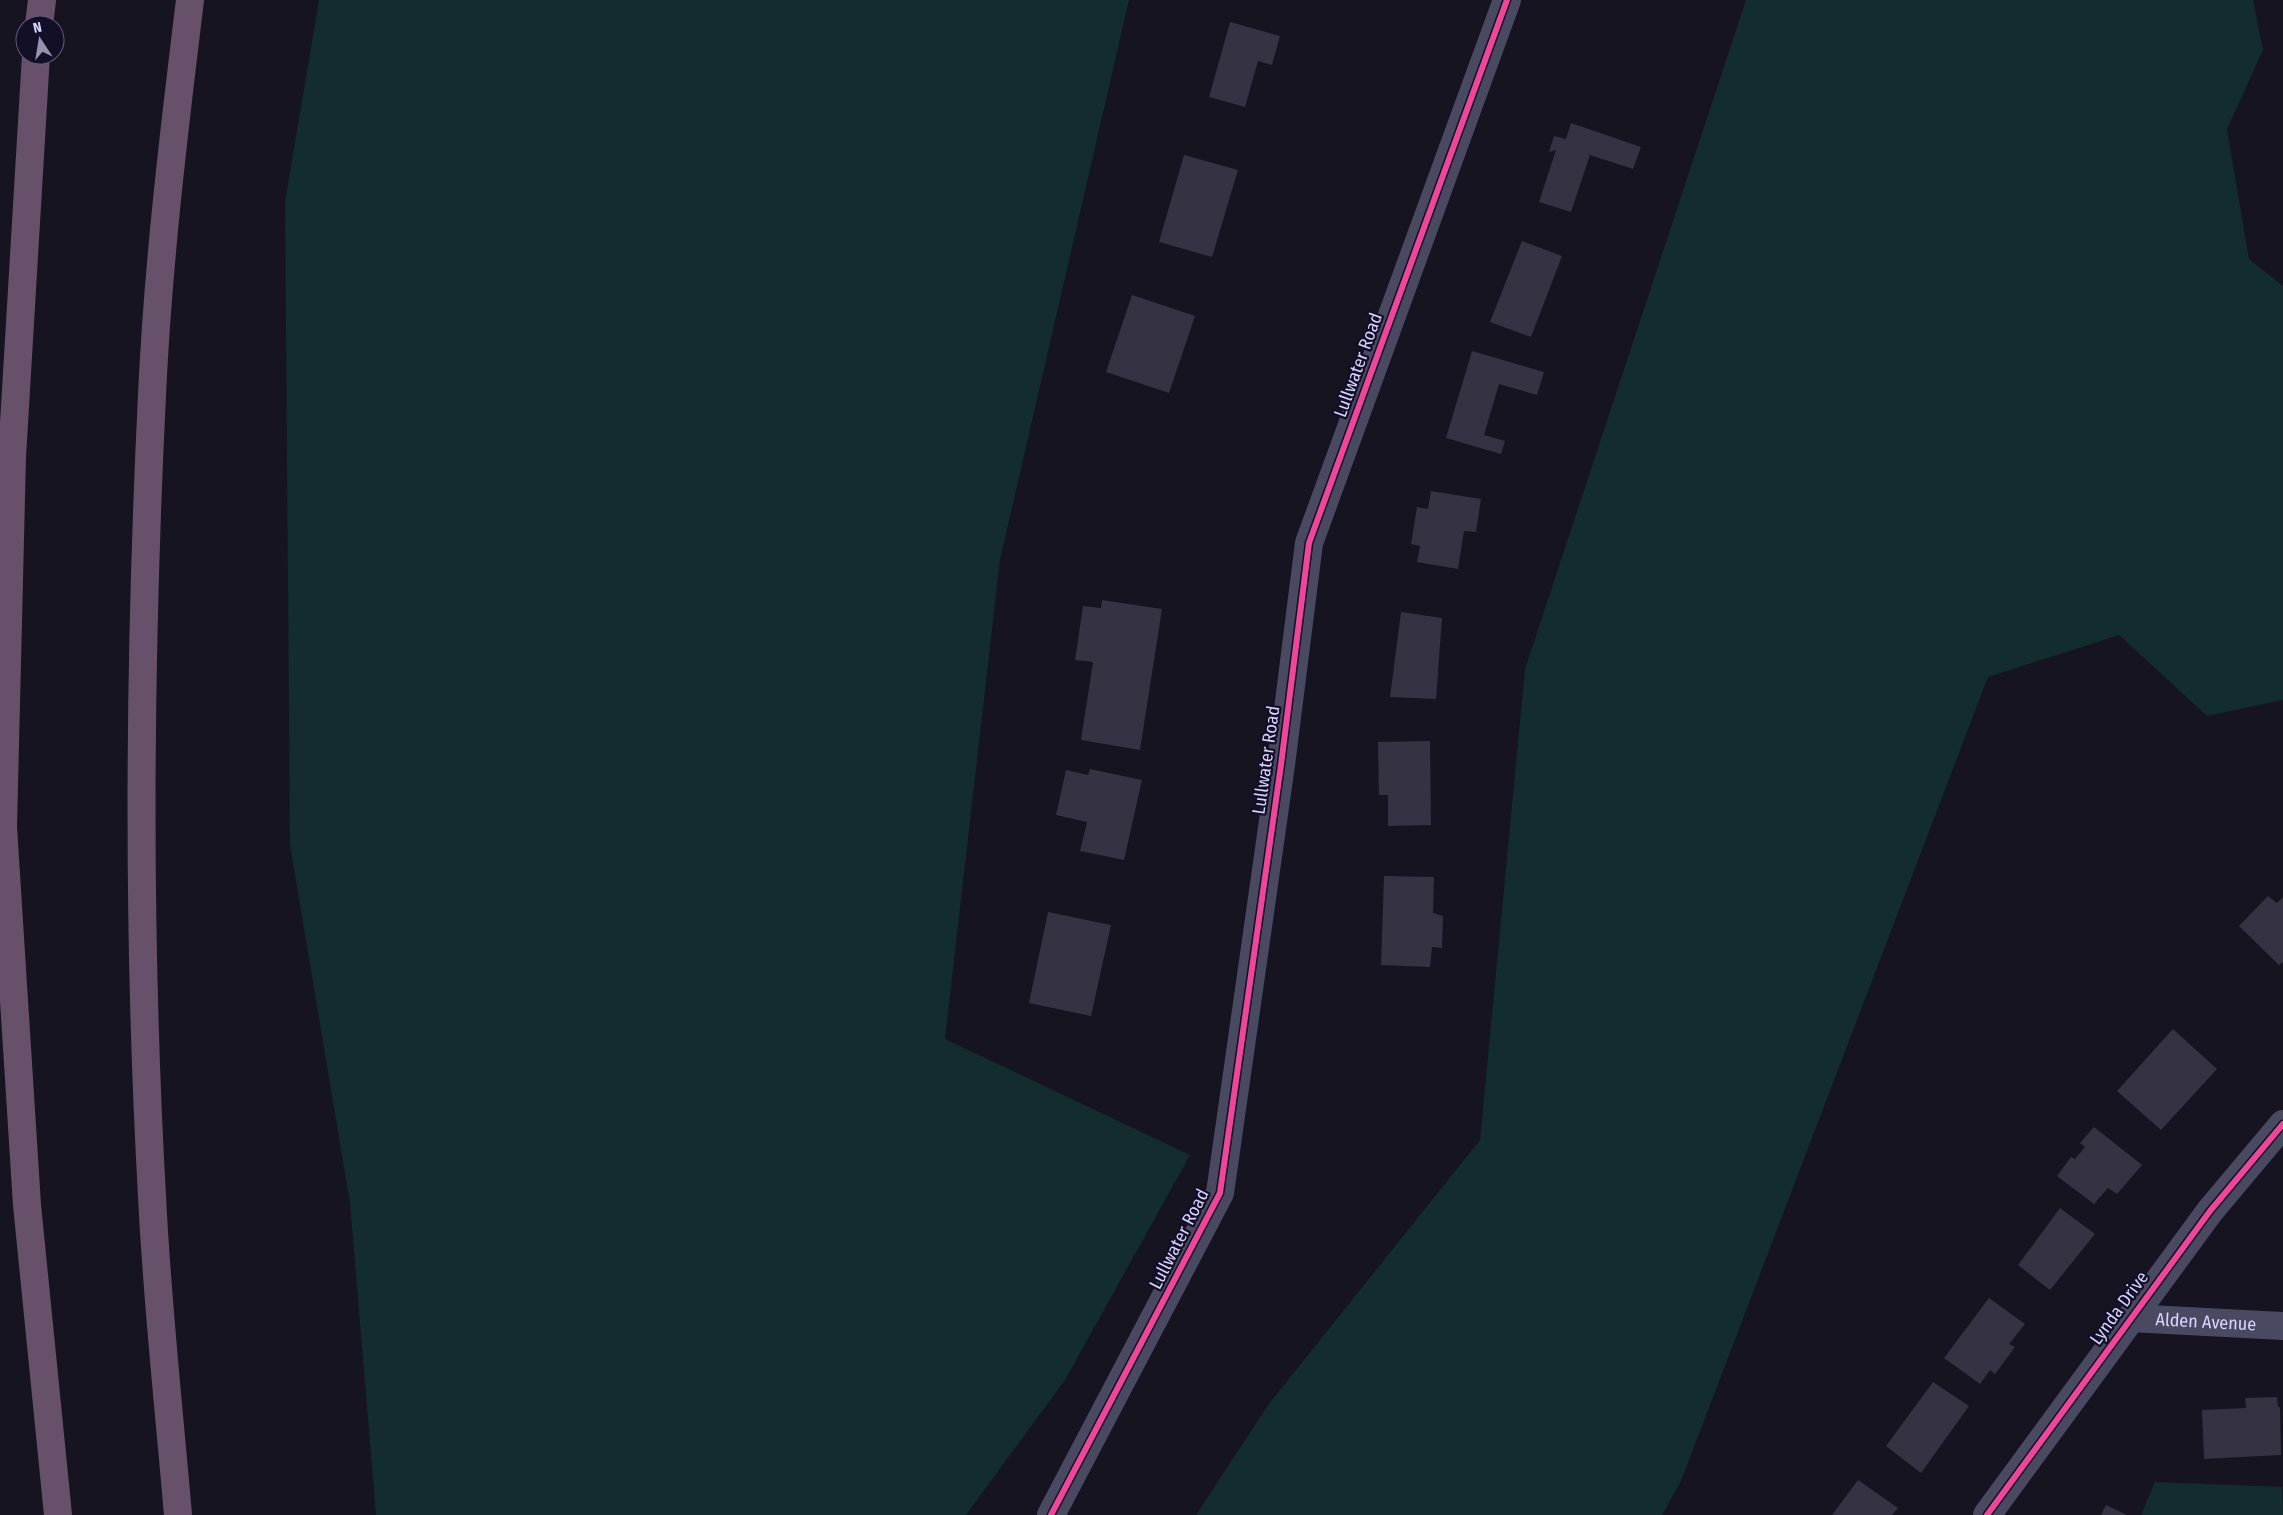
<svg xmlns="http://www.w3.org/2000/svg" width="2283" height="1515" viewBox="0 0 2283 1515" font-family="'Fira Sans Condensed',sans-serif">
	<style>
		.green { fill: #132c2d }
		.building { fill: #343243 }
		.lines { fill: none; stroke-linecap: round; stroke-linejoin: round }
		.street { stroke: #4a4962; stroke-width: 28 }
		.highway { stroke: #67516a; stroke-width: 28 }
		.cycleway-casing { stroke: #130f26; stroke-width: 9 }
		.cycleway { stroke: #ed469a; stroke-width: 6 }
		.labels { text-anchor: middle; dominant-baseline: central; stroke-width: 4.5; stroke-linejoin: round; paint-order: stroke }
		.street-label { font-size: 18px; fill: #d9d4ff; stroke: #130f26 }
	</style>
	<rect width="100%" height="100%" fill="#161421"/>
	<g class="green">
		<path d="M319,0H1129L1000,560L945,1039L1190,1155L1065,1380L966,1515H376L350,1203L290,845L285,202Z"/>
		<path d="M1746,0H2253L2263,50L2227,129L2249,259L2283,286V700L2207,716L2119,635L1988,677L1681,1481L1662,1515H1196L1268,1405L1480,1140L1525,669Z"/>
		<path d="M2155,1482L2282,1487L2283,1515H2141Z"/>
	</g>
	<g class="building">
		<path d="M1230,22L1280,36L1272,65L1258,61L1245,107L1209,97Z"/>
		<path d="M1571,123L1641,147L1633,169L1590,155L1571,212L1539,202L1556,150L1549,152L1554,136L1566,139Z"/>
		<path d="M1184,155L1238,170L1212,257L1159,242Z"/>
		<path d="M1522,241L1562,256L1531,337L1490,322Z"/>
		<path d="M1132,295L1195,316L1169,393L1106,372Z"/>
		<path d="M1472,351L1544,372L1537,395L1499,384L1484,435L1505,441L1501,454L1446,438Z"/>
		<path d="M1431,491L1481,499L1476,532L1464,531L1458,569L1417,562L1420,546L1411,544L1417,507L1428,509Z"/>
		<path d="M1102,600L1162,609L1140,750L1081,740L1093,662L1075,660L1083,606L1101,608Z"/>
		<path d="M1401,612L1442,618L1436,699L1390,697Z"/>
		<path d="M1430,741L1431,825L1388,826V795H1379L1378,742Z"/>
		<path d="M1090,769L1142,780L1124,860L1080,851L1087,822L1056,815L1066,770L1088,775Z"/>
		<path d="M1384,876L1434,877L1433,913L1443,916L1442,948L1432,947L1430,967L1381,965Z"/>
		<path d="M2268,896L2277,903L2283,897V962L2279,965L2239,926Z"/>
		<path d="M1048,912L1111,925L1091,1016L1029,1003Z"/>
		<path d="M2173,1029L2217,1069L2161,1130L2117,1091Z"/>
		<path d="M2094,1127L2142,1165L2117,1194L2108,1188L2094,1204L2057,1176L2071,1157L2075,1159L2085,1147L2080,1143Z"/>
		<path d="M2060,1208L2095,1234L2050,1290L2018,1265Z"/>
		<path d="M1989,1298L2025,1324L2009,1344L2015,1347L1995,1374L1990,1370L1980,1384L1944,1358Z"/>
		<path d="M1933,1382L1969,1406L1921,1473L1886,1446Z"/>
		<path d="M2277,1397L2278,1407H2280L2281,1455L2204,1459L2202,1410L2246,1408L2245,1398Z"/>
		<path d="M1858,1480L1898,1508L1892,1515H1832Z"/>
		<path d="M2106,1505L2127,1515H2101Z"/>
	</g>
	<g class="lines">
		<g class="street">
			<path id="s1" d="M2130,1318L2283,1326"/>
			<path d="M1051,1515L1220,1193L1281,765L1309,543L1507,0"/>
			<path d="M1987,1515L2210,1211L2283,1124"/>
		</g>
		<g class="highway">
			<path d="M39,25L42,0"/>
			<path d="M36,55L12,457L3,827L27,1205L58,1515"/>
			<path d="M178,1515C169,1409 157,1302 152,1196C137,929 139,661 152,395C158,263 174,131 190,0"/>
		</g>
		<defs>
			<g id="cycleway">
				<path d="M1051,1515L1220,1193L1281,765L1309,543L1507,0"/>
				<path d="M1987,1515L2210,1211L2283,1124"/>
			</g>
		</defs>
		<use href="#cycleway" class="cycleway-casing"/>
		<use href="#cycleway" class="cycleway"/>
	</g>
	<g class="labels">
		<g class="street-label">
			<text transform="translate(1358 365) rotate(-70)">Lullwater Road</text>
			<text transform="translate(1266 760) rotate(-82)">Lullwater Road</text>
			<text transform="translate(1179 1239) rotate(-63)">Lullwater Road</text>
			<text transform="translate(2119 1308) rotate(-54)">Lynda Drive</text>
			<text stroke="none"><textPath href="#s1" startOffset="76">Alden Avenue</textPath></text>
		</g>
	</g>
	<g transform="translate(40 40) rotate(348)"><circle r="24" fill="#130f26" stroke="#625e7d"/>
	<path d="M0-4L9 19L0 12L-9 19Z" fill="#9591b1"/>
	<text y="-8" font-size="14" font-weight="bold" text-anchor="middle" fill="#d9d4ff">N</text>
	</g>
</svg>
